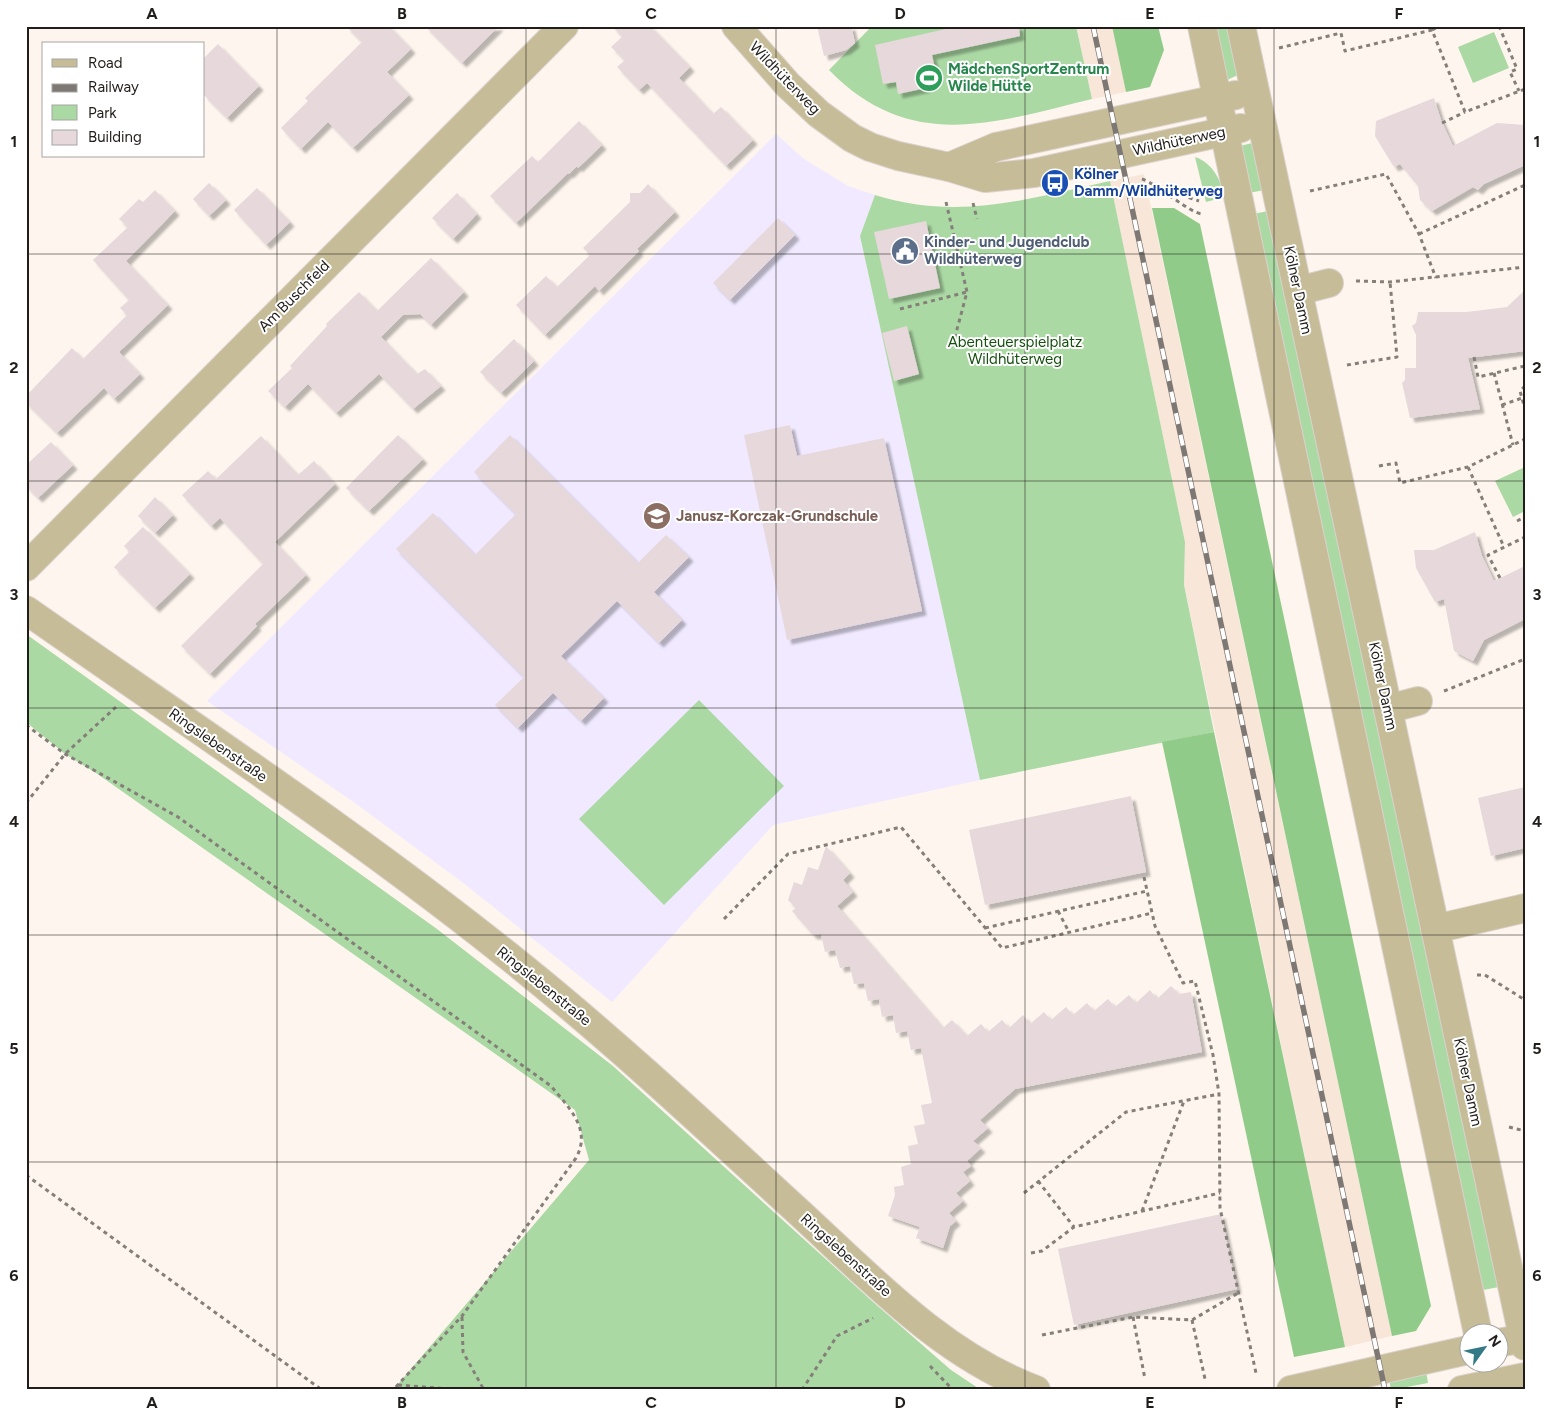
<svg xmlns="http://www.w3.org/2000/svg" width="1551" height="1416" viewBox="0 0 1551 1416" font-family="Figtree,sans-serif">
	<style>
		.built { fill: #f8e6d9 }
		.education { fill: #f0e9ff }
		.green { fill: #abd9a4 }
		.forest { fill: #91cb89 }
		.building { fill: #e6d8db; filter: url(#shadow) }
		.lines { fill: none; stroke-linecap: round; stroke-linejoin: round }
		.minor-casing { stroke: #dbd2cc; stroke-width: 30 }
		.path { stroke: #857f7a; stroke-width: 3; stroke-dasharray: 4 4; stroke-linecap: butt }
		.minor { stroke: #c6bc98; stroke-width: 28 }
		.rail-casing { stroke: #7e7874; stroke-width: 5.5 }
		.rail { stroke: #fff; stroke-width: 4; stroke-dasharray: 11; stroke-linecap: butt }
		.grid { fill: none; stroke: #211d1a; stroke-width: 1; stroke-opacity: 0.55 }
		.labels { text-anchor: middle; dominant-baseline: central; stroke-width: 4; stroke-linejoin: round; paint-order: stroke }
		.leisure-label { font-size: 15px; font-weight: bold; fill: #27864d; stroke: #fff; text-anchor: start }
		.street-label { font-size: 15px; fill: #211d1a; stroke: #fff }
		.transit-label { font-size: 15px; font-weight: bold; fill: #164399; stroke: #fff; text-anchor: start }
		.service-label { font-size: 15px; font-weight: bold; fill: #4e5e75; stroke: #fff; text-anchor: start }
		.park-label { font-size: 15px; fill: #16500f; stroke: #fff }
		.education-label { font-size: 15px; font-weight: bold; fill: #785e54; stroke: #fff; text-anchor: start }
		.neatline { fill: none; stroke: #211d1a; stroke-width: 2 }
		.grid-label { font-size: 16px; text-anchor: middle; font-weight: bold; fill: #211d1a }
	</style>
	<defs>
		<filter id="shadow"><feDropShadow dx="4.5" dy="4.5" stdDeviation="1" flood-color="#0004"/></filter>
	</defs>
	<rect width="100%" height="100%" fill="#fef5ee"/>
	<g class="built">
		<path d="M1076,26H1112L1126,92L1092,99Z"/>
		<path d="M1144,174L1392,1336L1345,1347L1184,585L1185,542L1110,181Z"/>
	</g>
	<path class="education" d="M776,134L804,159L848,186L875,195L860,236L980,780L773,825L612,1002L466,885L355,803L207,701Z"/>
	<g class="green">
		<path d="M872,26H1076L1092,99C993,123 910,153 829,70Z"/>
		<path d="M1212,26H1229L1238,75L1227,80Z"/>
		<path d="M1494,32L1509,68L1473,83L1458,47Z"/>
		<path d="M1252,143L1264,190L1249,193L1240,146Z"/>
		<path d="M1195,157C1213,163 1221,181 1225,197L1206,202Z"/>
		<path d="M1110,181L1185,542L1184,585L1214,732L980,780L860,236L875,195C959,221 1027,199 1110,181Z"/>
		<path d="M1268,211L1499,1287L1483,1290L1253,214Z"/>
		<path d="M1525,467V511L1513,517L1495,481Z"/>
		<path d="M26,634L437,929L613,1066L872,1301L951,1370L981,1390H393L589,1160L575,1110L96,773L65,754L26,722Z"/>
		<path d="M699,700L784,786L664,905L579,819Z"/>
		<path d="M1426,1371L1428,1383L1391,1390L1389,1379Z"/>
	</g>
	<g class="forest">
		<path d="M1112,26H1158L1164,50L1150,87L1126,92Z"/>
		<path d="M1152,208H1174L1200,224L1431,1306L1416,1331L1392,1336Z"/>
		<path d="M1214,732L1345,1347L1294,1357L1162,742Z"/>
	</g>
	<g class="building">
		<path d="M346,26H389L411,49L387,72L409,95L353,148L328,122L301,149L281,128L308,101L305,98L362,42Z"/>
		<path d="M425,26H499L462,63Z"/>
		<path d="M612,26H650L690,67L679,78L713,114L721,107L753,140L726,166L647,83L639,90L617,67L625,60L611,47L622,37Z"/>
		<path d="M817,26H851L855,43L846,50L824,56Z"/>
		<path d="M959,26H1019L1020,36L932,55L936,73L923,76L926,88L898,94L896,82L883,84L875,45Z"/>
		<path d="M218,44L259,86L227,118L204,95V58Z"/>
		<path d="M1434,98L1441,120L1453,146L1497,123L1525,125V165L1484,184L1478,190L1473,187L1432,211L1420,200L1418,186L1400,164L1394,167L1375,136L1376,121Z"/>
		<path d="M579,121L602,145L578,168L577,166L569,174L568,173L516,223L490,196L532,156L538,162Z"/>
		<path d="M209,183L226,200L209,216L193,199Z"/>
		<path d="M648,184L675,212L637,249L639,251L599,291L595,286L545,335L516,305L546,276L557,287L590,255L583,248L630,202V193H640Z"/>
		<path d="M257,188L290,222L266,245L234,210Z"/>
		<path d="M155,190L175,211L126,261L168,305L119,352L140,374L114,399L104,388L57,433L26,403V396L72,348L83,359L127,315L120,308L129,300L93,260L128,227L119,219L139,199L143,202Z"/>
		<path d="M457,193L477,214L453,239L432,218Z"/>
		<path d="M778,218L795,235L730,300L713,283Z"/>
		<path d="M926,221L940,288L889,299L874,232Z"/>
		<path d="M431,258L464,292L431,325L420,314L403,315L381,337L417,374L425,369L441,386L413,409L379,374L336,413L308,384L285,407L268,391L292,368L290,366L327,326L326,324L359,292L377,311Z"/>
		<path d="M1525,290V351L1468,358L1480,409L1410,418L1402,383L1405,380V368H1416V335L1412,326L1416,323L1418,312H1467L1507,307Z"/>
		<path d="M907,326L919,374L894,381L882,333Z"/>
		<path d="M514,339L534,361L501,393L480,372Z"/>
		<path d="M790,425L797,456L884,438L922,611L787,640L744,435Z"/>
		<path d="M398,435L423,459L369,511L346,488Z"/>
		<path d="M510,435L638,563L666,535L689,557L654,592L682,620L659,643L617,601L561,656L604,698L581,721L553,693L518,728L495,705L524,677L396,549L433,513L475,555L516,514L474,472Z"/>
		<path d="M261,436L298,475L314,461L335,484L275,542L306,575L255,624L257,626L210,674L181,646L263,564L220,518L211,526L182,495L208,471L216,479Z"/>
		<path d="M51,442L73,465L38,498L26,486V465Z"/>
		<path d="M155,497L173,515L155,533L138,516Z"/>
		<path d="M143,527L190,574L155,608L114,567L129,552L124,546Z"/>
		<path d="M1475,532L1482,556L1494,581L1525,566V619L1484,640L1473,661L1454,651L1444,599L1435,602L1416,568L1414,550H1434Z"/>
		<path d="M1525,787V848L1491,856L1478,798Z"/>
		<path d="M1131,796L1146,872L985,905L969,830Z"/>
		<path d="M826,846L850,873L843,880L853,892L837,906L943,1028L952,1020L967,1036L981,1024L988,1032L1002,1020L1009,1028L1023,1015L1030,1024L1044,1012L1051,1020L1066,1007L1073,1015L1087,1003L1094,1011L1108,999L1115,1007L1129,995L1136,1003L1150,990L1157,999L1171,986L1179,994L1191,992L1202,1052L1015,1089L980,1120L988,1128L973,1141L981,1148L967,1161L971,1166L963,1172L970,1181L956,1193L963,1201L949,1213L956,1221L950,1226L943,1248L916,1238L920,1227L888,1216L895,1195L894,1187L904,1185L901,1167L911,1164L908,1146L918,1144L914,1126L925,1124L921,1105L932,1103L921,1048L911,1050L907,1031L896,1033L893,1015L882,1017L879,999L868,1001L864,983L854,984L850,966L840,968L835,950L825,952L821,934L813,935L792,911L796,908L788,900L794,882L802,885L808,867L818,870Z"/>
		<path d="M1221,1214L1237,1289L1074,1325L1058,1249Z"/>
	</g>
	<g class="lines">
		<defs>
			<g id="minor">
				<path d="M736,26L788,85L819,114L852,138L870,147L898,156L949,167L985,178L1034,173L1241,128"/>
				<path d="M1202,26L1478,1334"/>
				<path d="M1241,26L1525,1346"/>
				<path d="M949,167L996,147L1236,95"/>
				<path d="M1298,291L1329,283"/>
				<path d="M26,567L564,26"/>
				<path d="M26,610C193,727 364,839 522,967C615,1042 703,1124 791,1205C866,1273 939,1354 1036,1390"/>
				<path d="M1388,709L1418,701"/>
				<path d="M1435,929L1525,908"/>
				<path d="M1498,1343L1525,1338"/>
				<path d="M1291,1390L1468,1350"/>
				<path d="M1462,1390L1525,1377"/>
			</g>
		</defs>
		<use href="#minor" class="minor-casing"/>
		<g class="path">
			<path d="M1499,26L1517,69L1510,72L1519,91"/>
			<path d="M1432,30L1440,26"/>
			<path d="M1279,48L1341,33L1345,51L1432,30L1465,112L1525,89"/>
			<path d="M1442,123L1465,112"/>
			<path d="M1142,179C1159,185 1190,214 1203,214"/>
			<path d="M1166,190L1199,201"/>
			<path d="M1310,191L1386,174L1419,234L1436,278"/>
			<path d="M946,202L967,292L952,348"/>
			<path d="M973,203L977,219"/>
			<path d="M1419,234L1525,185"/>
			<path d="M1356,281L1390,282L1525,267"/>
			<path d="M900,309L967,292"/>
			<path d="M1474,357L1478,377L1525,366"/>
			<path d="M1347,365L1397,357L1390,282"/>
			<path d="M1494,373L1513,445"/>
			<path d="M1525,386L1520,391L1525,409"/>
			<path d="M1502,405L1522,398"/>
			<path d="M1379,466L1396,463L1400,483L1468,467L1525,439"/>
			<path d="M1468,467L1504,547"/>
			<path d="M1517,521L1525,517"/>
			<path d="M1500,578L1488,555L1525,537"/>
			<path d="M1444,691L1525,659"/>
			<path d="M26,725L65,754L178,817L551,1086C569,1108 592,1129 576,1158L462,1316L393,1390"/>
			<path d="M26,803L65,754L116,707"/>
			<path d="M1144,877L1155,926L1183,983L1195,981L1213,1055L1219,1094L1220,1208L1256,1373"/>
			<path d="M1058,911L1069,932"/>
			<path d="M724,919L788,854L901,827L1002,948L1152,913"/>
			<path d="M985,928L1147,891"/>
			<path d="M1477,975H1485L1525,1000"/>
			<path d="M1509,1127L1525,1131"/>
			<path d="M26,1175L322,1390"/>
			<path d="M1038,1181L1074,1227"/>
			<path d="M1024,1193L1126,1112L1219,1094"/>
			<path d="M1142,1211L1184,1101"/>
			<path d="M1031,1253L1042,1251L1074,1227L1220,1193"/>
			<path d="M462,1317L463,1352L484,1390"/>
			<path d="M1133,1317L1145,1379"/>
			<path d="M1192,1320L1205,1379"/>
			<path d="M1042,1335L1133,1317L1192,1320L1238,1293"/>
			<path d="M930,1366L953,1390"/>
			<path d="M398,1385L463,1390"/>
			<path d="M802,1390L837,1336L873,1318"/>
		</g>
		<use href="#minor" class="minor"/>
		<defs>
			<path id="rail" d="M1093,26L1385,1390"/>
		</defs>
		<use href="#rail" class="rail-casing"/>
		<use href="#rail" class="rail"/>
	</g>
	<path class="grid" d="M277,26V1390M526,26V1390M776,26V1390M1025,26V1390M1274,26V1390M26,254H1525M26,481H1525M26,708H1525M26,935H1525M26,1162H1525"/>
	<defs>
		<symbol id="stadium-disc" viewBox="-11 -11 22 22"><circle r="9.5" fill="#2e9e5b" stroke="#fff"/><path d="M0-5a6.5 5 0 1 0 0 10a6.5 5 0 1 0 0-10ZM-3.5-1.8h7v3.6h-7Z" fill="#fff"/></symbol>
		<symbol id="bus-disc" viewBox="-11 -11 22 22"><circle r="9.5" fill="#1a4fb4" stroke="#fff"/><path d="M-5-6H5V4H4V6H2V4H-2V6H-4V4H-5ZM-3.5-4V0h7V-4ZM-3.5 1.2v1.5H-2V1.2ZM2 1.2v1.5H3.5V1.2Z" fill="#fff"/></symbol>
		<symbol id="civic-disc" viewBox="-11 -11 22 22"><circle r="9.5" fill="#5c6f8a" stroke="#fff"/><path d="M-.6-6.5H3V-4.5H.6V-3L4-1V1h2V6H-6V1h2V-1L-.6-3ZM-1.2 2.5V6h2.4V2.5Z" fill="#fff"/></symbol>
		<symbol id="school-disc" viewBox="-11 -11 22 22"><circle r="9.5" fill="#8d6e63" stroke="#fff"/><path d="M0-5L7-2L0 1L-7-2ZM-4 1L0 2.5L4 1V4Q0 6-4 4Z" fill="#fff"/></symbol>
	</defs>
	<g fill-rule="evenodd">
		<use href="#stadium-disc" x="913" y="62" width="32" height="32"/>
		<use href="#bus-disc" x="1039" y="167" width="32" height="32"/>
		<use href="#civic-disc" x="889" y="235" width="32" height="32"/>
		<use href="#school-disc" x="641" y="500" width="32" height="32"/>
	</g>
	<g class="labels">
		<g class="leisure-label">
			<text x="948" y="69">MädchenSportZentrum<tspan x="948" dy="17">Wilde Hütte</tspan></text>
		</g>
		<g class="street-label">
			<text transform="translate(785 78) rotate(46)">Wildhüterweg</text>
			<text transform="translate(1179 141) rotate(-12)">Wildhüterweg</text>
			<text transform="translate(1298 290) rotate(78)">Kölner Damm</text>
			<text transform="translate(294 296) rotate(-45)">Am Buschfeld</text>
			<text transform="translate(1383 686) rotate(78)">Kölner Damm</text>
			<text transform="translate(218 745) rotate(35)">Ringslebenstraße</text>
			<text transform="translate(544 986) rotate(39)">Ringslebenstraße</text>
			<text transform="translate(1468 1082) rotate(78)">Kölner Damm</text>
			<text transform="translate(846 1255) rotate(42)">Ringslebenstraße</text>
		</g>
		<g class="transit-label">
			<text x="1074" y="174">Kölner<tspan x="1074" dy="17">Damm/Wildhüterweg</tspan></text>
		</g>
		<g class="service-label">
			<text x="924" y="242">Kinder- und Jugendclub<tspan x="924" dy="17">Wildhüterweg</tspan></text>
		</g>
		<g class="park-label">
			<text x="1015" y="342">Abenteuerspielplatz<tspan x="1015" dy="17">Wildhüterweg</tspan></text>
		</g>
		<g class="education-label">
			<text x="676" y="516">Janusz-Korczak-Grundschule</text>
		</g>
	</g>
	<rect width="1551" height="1416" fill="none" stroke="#ffffff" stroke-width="55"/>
	<rect x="42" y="42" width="162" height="115" fill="#ffffff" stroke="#a6a5a3"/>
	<rect x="52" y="59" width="25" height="8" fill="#c6bc98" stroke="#a6a5a3"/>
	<text x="88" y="68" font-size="15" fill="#211d1a">Road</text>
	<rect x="52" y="84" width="25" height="8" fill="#7e7874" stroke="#a6a5a3"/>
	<text x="88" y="92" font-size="15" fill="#211d1a">Railway</text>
	<rect x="52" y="105" width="25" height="15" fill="#abd9a4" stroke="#a6a5a3"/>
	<text x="88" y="118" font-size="15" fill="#211d1a">Park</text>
	<rect x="52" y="130" width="25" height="15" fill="#e6d8db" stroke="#a6a5a3"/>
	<text x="88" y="142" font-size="15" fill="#211d1a">Building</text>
	<g transform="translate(1484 1348) rotate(57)"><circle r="24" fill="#ffffff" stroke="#a6a5a3"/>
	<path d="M0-4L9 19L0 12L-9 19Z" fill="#347a86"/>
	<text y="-8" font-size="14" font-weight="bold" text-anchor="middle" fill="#211d1a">N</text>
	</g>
	<rect x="28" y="28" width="1496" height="1360" class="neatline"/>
	<g class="grid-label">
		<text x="152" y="19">A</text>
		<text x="402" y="19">B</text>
		<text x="651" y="19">C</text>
		<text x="900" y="19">D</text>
		<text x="1150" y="19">E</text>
		<text x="1399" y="19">F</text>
		<text x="14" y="147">1</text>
		<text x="1537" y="147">1</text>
		<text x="14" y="373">2</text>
		<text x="1537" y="373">2</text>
		<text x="14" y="600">3</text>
		<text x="1537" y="600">3</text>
		<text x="14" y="827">4</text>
		<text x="1537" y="827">4</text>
		<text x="14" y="1054">5</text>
		<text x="1537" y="1054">5</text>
		<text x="14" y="1281">6</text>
		<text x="1537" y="1281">6</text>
		<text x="152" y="1408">A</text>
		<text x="402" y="1408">B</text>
		<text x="651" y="1408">C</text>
		<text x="900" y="1408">D</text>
		<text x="1150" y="1408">E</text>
		<text x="1399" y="1408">F</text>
	</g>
</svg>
